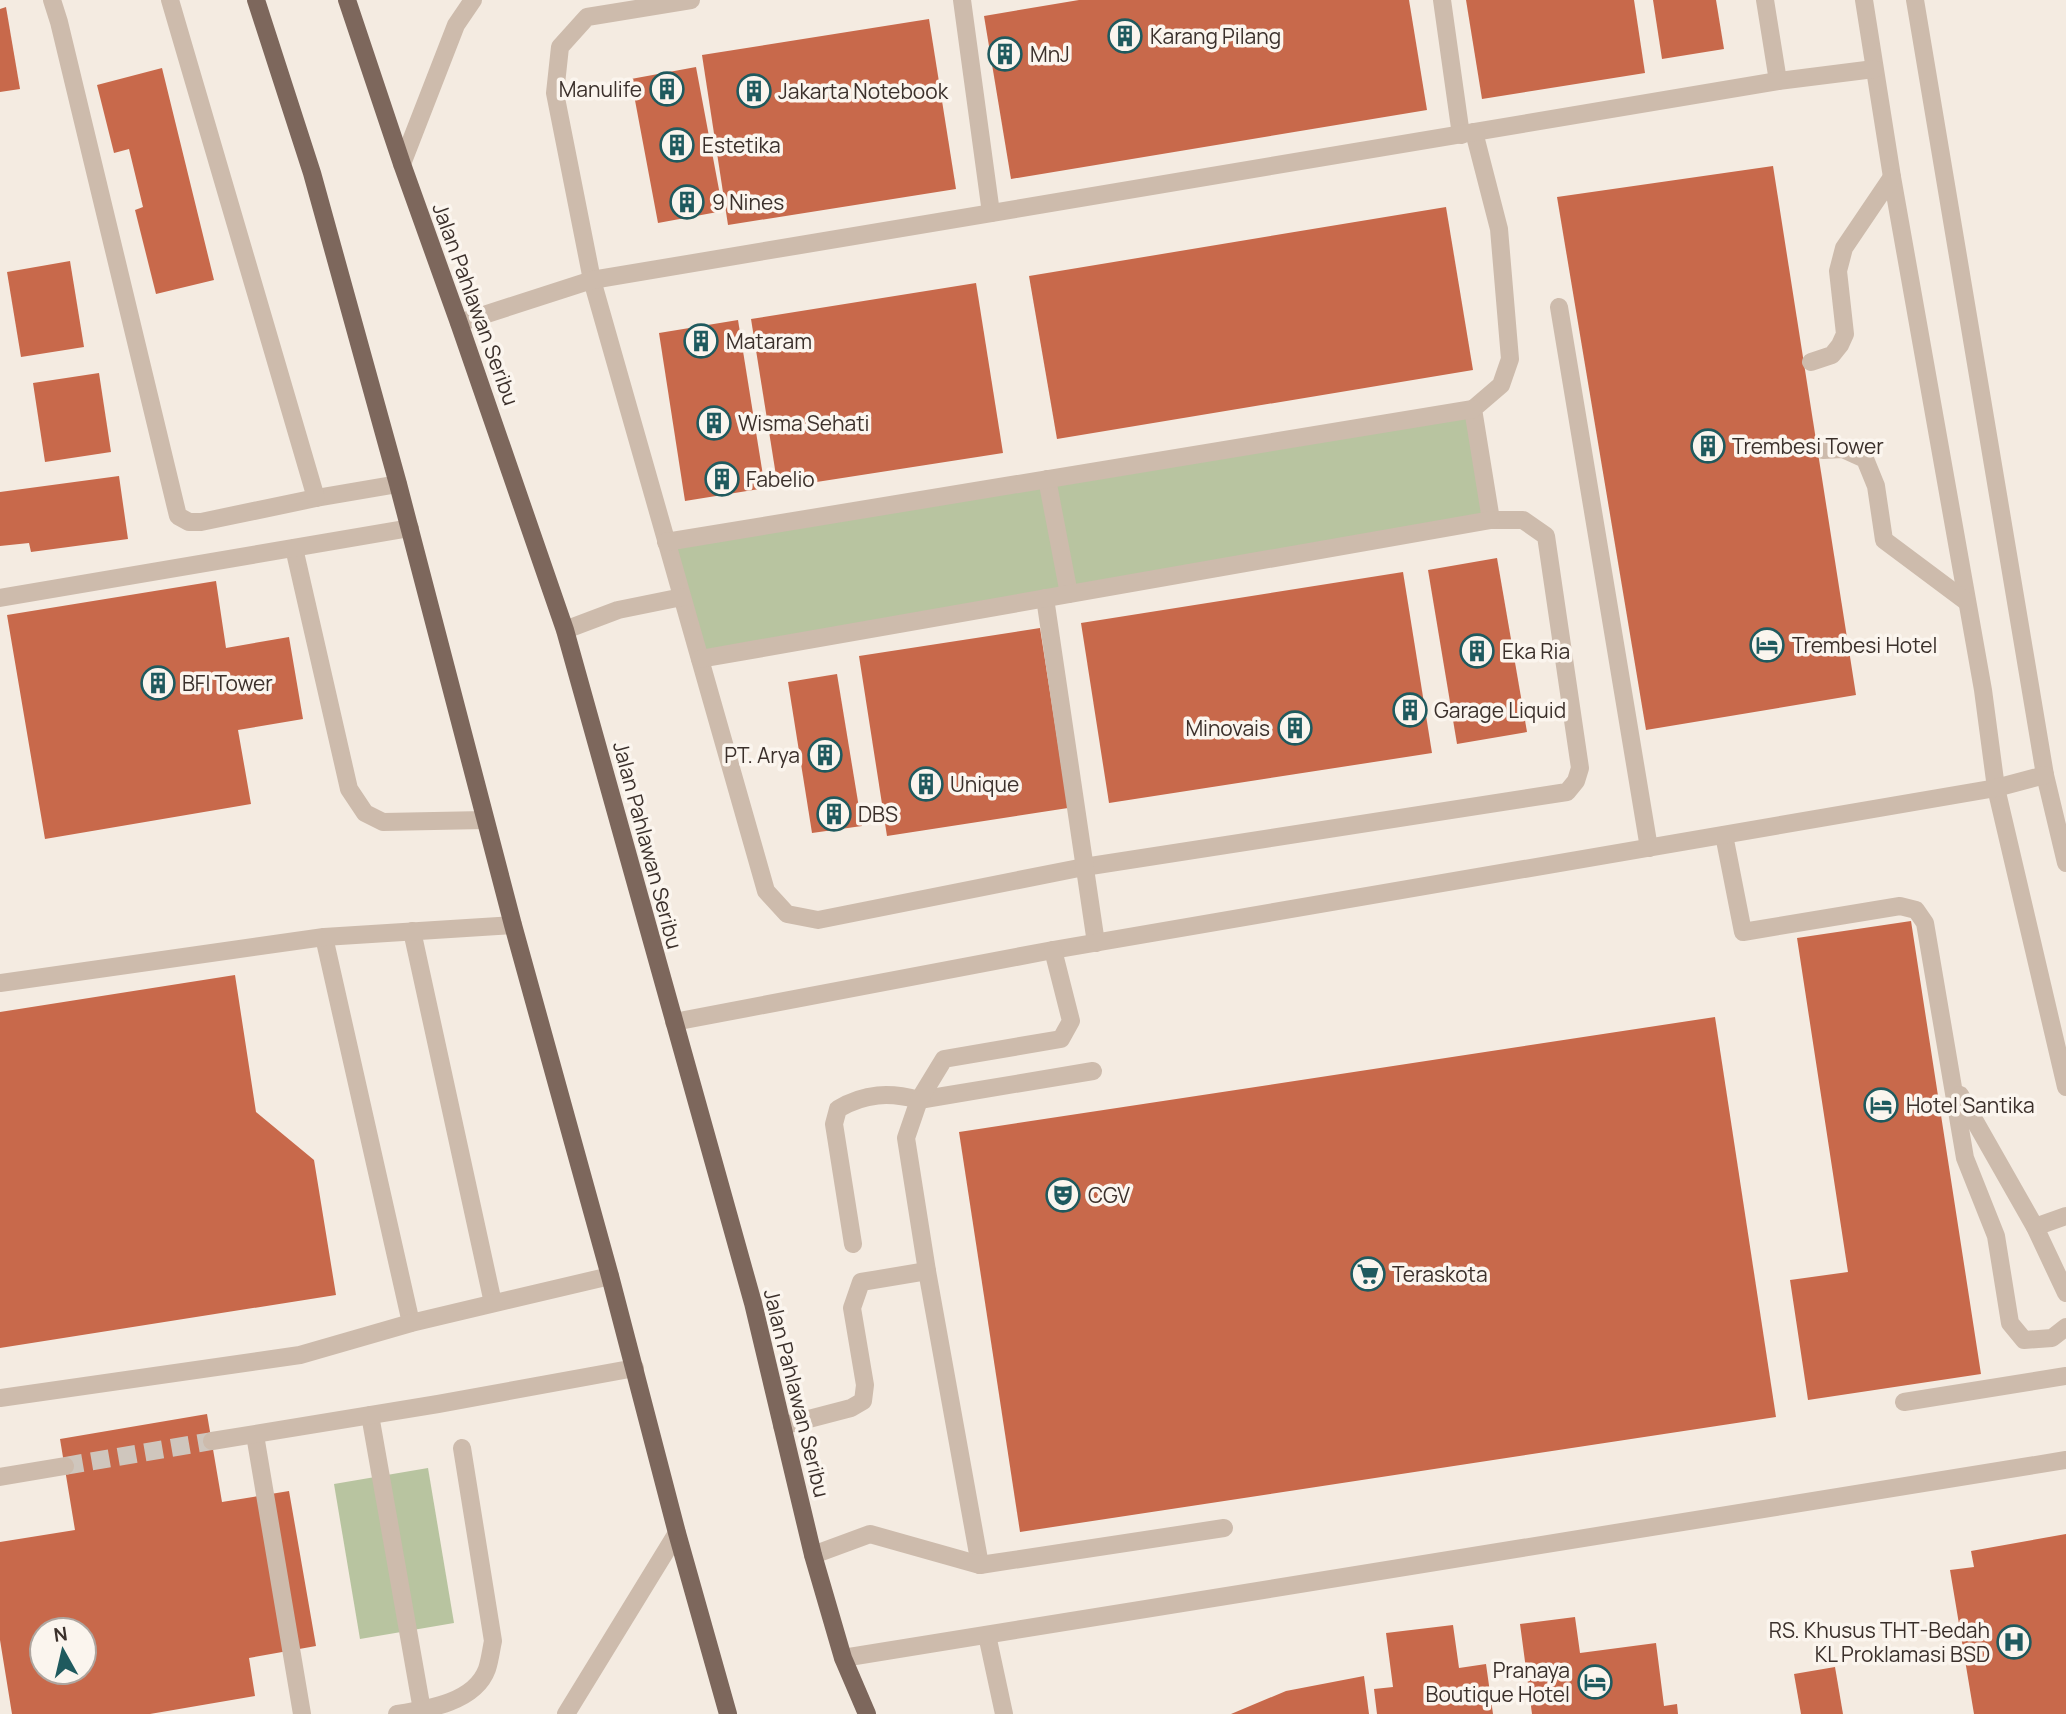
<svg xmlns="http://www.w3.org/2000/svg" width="2066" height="1714" viewBox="0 0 2066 1714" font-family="Manrope,sans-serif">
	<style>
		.green { fill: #b8c4a0 }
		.building { fill: #c8694b; fill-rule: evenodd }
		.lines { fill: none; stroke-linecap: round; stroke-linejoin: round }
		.minor-tunnel { stroke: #cfc6bd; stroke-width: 18; stroke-dasharray: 18 9; stroke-linecap: butt }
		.minor { stroke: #cdbbac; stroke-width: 18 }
		.major { stroke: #7d675c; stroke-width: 18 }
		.labels { text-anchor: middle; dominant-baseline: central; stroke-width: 7; stroke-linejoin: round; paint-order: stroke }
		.poi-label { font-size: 21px; fill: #3b302b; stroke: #fbf5ee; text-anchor: start }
		.street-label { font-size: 21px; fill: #3b302b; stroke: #fbf5ee }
	</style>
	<rect width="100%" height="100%" fill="#f4ebe1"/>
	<g class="green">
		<path d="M1473,409L1491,520L700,659L666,542Z"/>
		<path d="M428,1468L454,1623L360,1639L334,1484Z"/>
	</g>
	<g class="building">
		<path d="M1079,0H1409L1427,110L1011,179L984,16Z"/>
		<path d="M1466,0H1634L1645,73L1482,99Z"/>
		<path d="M1653,0H1716L1724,49L1662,59Z"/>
		<path d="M6,7L20,89L0,92V9Z"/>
		<path d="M929,19L956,189L728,225L702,55Z"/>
		<path d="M696,67L723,211L658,223L631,79Z"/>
		<path d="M162,68L214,280L156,294L135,210L143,207L129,149L114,153L97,85Z"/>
		<path d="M1773,166L1856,695L1646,730L1557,197Z"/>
		<path d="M1446,207L1473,370L1057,439L1029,276Z"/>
		<path d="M70,261L84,347L21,357L7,272Z"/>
		<path d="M976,283L1003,453L778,488L751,319Z"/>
		<path d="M738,320L765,488L685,501L659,333Z"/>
		<path d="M99,373L111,452L45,462L33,383Z"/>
		<path d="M119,476L128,539L31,552L29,543L0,546V492Z"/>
		<path d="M1497,558L1527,732L1457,744L1428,570Z"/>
		<path d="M1403,572L1432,753L1109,803L1081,623Z"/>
		<path d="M216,581L226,648L289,637L303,719L238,730L251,804L45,839L7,615Z"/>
		<path d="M1040,628L1068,808L887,836L859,656Z"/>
		<path d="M837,674L862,826L812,833L788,682Z"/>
		<path d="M1911,921L1981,1374L1808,1400L1790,1280L1848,1272L1797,938Z"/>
		<path d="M235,975L256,1112L314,1160L336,1295L0,1348V1012Z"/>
		<path d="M1715,1017L1776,1417L1020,1532L959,1132Z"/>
		<path d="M207,1414L222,1502L289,1491L316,1646L249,1658L255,1696L150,1714H12L0,1640V1542L75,1530L60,1439ZM42,1630H84V1672H42Z"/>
		<path d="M2066,1534V1714H1974L1950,1570L1974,1567L1971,1551Z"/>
		<path d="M1575,1617L1580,1653L1656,1643L1664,1706L1677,1704L1678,1714H1532L1520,1624Z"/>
		<path d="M1453,1625L1459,1668L1486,1664L1493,1714H1377L1374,1689L1393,1687L1386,1633Z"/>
		<path d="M1835,1667L1843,1714H1801L1794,1674Z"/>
		<path d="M1364,1676L1369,1714H1231L1286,1691Z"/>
	</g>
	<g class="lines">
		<path class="minor-tunnel" d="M65,1466L212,1441"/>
		<g class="minor">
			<path d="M52,0L59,22L178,516L189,522H201L316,498L398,484"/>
			<path d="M170,0L316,498"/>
			<path d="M691,0L587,17L560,47L555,93L592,280L766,891L787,914L818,920L1084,867L1567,792L1576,781L1580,768L1546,536L1523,520H1491L1473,409L1501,385L1510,359L1499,229L1474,132"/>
			<path d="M962,0L991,213"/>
			<path d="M1442,0L1461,135"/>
			<path d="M1765,0L1778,81"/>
			<path d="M1864,0L1892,177L1983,690L1996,788L2066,1087"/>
			<path d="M1915,0L2045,775L2066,863"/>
			<path d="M402,164L456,25L473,0"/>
			<path d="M1559,307L1649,848"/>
			<path d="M459,323L592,280L1778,81L1874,69"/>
			<path d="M1811,362L1832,355L1840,345L1845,334L1838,271L1844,248L1892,177"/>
			<path d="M1823,450L1843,449L1865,459L1876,486L1884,540L1967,602"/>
			<path d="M1047,479L1069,594"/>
			<path d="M666,542L1473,409"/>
			<path d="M294,548L349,789L365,813L383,822L485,820"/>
			<path d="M0,598L410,528"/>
			<path d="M1045,598L1096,943"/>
			<path d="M565,630L618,610L682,597"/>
			<path d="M700,659L1491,520"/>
			<path d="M1724,835L1743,932L1900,906L1916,910L1925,923L1965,1158L1996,1236L2010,1323L2024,1340L2052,1338L2066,1327"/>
			<path d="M412,931L493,1303"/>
			<path d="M324,937L411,1323"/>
			<path d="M0,983L324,937L513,925"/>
			<path d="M674,1022L1053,950L1996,788L2045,775"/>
			<path d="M1960,1095L2035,1227L2066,1293"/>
			<path d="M2035,1227L2066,1216"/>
			<path d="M853,1244L834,1124L838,1109C865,1093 890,1092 919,1100L1093,1071"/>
			<path d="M927,1271L980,1565"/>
			<path d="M0,1398L300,1355L411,1323L610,1276"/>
			<path d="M1904,1402L2066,1376"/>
			<path d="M370,1415L422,1710"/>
			<path d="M782,1426L851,1408L863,1401L865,1385L852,1308L861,1282L927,1271L906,1138L919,1100L944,1059L1061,1039L1071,1021L1053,950"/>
			<path d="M255,1435L302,1714"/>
			<path d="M212,1441L438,1404L635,1368"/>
			<path d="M0,1477L65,1466"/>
			<path d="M813,1555L870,1534L980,1565L1224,1528"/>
			<path d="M987,1635L1004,1714"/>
			<path d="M843,1658L2066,1460"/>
			<path d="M397,1714C429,1709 475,1702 487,1669C490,1660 491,1650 493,1641L462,1448"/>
			<path d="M566,1714L677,1533"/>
		</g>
		<g class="major">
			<path d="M256,0L312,173L398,484L513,925L610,1276L677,1533L728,1714"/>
			<path d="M347,0L402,164L459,323L565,630L753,1303L813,1555L843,1658L867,1714"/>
		</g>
	</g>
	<defs>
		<symbol id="building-ring" viewBox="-11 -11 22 22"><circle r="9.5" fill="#fbf5ee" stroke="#1f5a5e" stroke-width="1.5"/><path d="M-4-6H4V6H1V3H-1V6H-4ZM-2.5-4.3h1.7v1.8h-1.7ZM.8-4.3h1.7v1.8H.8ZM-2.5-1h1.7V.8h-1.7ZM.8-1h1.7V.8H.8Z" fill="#1f5a5e"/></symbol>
		<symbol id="hotel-ring" viewBox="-11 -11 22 22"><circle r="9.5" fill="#fbf5ee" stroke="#1f5a5e" stroke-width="1.5"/><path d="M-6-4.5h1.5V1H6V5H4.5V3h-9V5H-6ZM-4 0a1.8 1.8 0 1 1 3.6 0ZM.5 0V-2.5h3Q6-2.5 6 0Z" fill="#1f5a5e"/></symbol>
		<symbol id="theatre-ring" viewBox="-11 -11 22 22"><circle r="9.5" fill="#fbf5ee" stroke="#1f5a5e" stroke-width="1.5"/><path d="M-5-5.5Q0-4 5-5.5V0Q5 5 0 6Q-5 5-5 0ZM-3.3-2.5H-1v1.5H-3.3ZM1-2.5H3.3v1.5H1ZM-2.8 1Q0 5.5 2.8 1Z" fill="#1f5a5e"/></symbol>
		<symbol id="supermarket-ring" viewBox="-11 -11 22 22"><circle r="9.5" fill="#fbf5ee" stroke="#1f5a5e" stroke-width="1.5"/><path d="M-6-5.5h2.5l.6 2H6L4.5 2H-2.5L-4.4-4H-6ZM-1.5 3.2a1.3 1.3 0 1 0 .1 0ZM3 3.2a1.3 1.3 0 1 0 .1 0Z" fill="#1f5a5e"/></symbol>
		<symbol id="hospital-ring" viewBox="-11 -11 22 22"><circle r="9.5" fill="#fbf5ee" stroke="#1f5a5e" stroke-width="1.5"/><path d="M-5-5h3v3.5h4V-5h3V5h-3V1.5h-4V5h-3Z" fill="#1f5a5e"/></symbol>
	</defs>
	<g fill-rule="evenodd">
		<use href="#building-ring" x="1106" y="17" width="38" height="38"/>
		<use href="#building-ring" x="986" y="35" width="38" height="38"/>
		<use href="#building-ring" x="648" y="70" width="38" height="38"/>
		<use href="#building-ring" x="735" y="72" width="38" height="38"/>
		<use href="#building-ring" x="658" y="126" width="38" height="38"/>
		<use href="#building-ring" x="668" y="183" width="38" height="38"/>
		<use href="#building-ring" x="682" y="322" width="38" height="38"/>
		<use href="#building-ring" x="695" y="404" width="38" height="38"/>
		<use href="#building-ring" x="1689" y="427" width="38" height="38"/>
		<use href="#building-ring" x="703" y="460" width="38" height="38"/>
		<use href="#hotel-ring" x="1748" y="626" width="38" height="38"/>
		<use href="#building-ring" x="1458" y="632" width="38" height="38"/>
		<use href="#building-ring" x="139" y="664" width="38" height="38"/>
		<use href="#building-ring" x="1391" y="691" width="38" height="38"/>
		<use href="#building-ring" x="1276" y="709" width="38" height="38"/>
		<use href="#building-ring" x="806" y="736" width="38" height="38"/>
		<use href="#building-ring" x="907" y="765" width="38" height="38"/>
		<use href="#building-ring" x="815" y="795" width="38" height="38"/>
		<use href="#hotel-ring" x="1862" y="1086" width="38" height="38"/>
		<use href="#theatre-ring" x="1044" y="1176" width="38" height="38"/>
		<use href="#supermarket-ring" x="1349" y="1255" width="38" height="38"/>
		<use href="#hospital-ring" x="1995" y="1623" width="38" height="38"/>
		<use href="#hotel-ring" x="1576" y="1663" width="38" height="38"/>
	</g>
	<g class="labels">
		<g class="poi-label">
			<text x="1150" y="36">Karang Pilang</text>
			<text x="1030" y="54">MnJ</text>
			<text x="642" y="89" text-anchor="end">Manulife</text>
			<text x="778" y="91">Jakarta Notebook</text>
			<text x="702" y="145">Estetika</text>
			<text x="712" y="202">9 Nines</text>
			<text x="726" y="341">Mataram</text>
			<text x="738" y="423">Wisma Sehati</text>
			<text x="1732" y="446">Trembesi Tower</text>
			<text x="746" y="479">Fabelio</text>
			<text x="1792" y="645">Trembesi Hotel</text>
			<text x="1502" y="651">Eka Ria</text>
			<text x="182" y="683">BFI Tower</text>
			<text x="1434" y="710">Garage Liquid</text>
			<text x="1270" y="728" text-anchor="end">Minovais</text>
			<text x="800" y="755" text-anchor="end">PT. Arya</text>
			<text x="950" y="784">Unique</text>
			<text x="858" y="814">DBS</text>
			<text x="1906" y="1105">Hotel Santika</text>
			<text x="1088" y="1195">CGV</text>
			<text x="1392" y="1274">Teraskota</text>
			<text x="1990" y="1630" text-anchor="end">RS. Khusus THT-Bedah<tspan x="1990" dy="24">KL Proklamasi BSD</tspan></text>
			<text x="1570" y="1670" text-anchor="end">Pranaya<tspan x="1570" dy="24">Boutique Hotel</tspan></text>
		</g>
		<g class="street-label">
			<text transform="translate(476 304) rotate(70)">Jalan Pahlawan Seribu</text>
			<text transform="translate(648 845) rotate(75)">Jalan Pahlawan Seribu</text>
			<text transform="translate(797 1393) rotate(76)">Jalan Pahlawan Seribu</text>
		</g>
	</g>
	<g transform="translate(63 1651) rotate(352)"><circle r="33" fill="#fbf5ee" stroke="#aea6a0" stroke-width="2"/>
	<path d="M0-5L12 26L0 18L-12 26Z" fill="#1f5a5e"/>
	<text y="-10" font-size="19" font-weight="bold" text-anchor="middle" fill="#3b302b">N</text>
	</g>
</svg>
